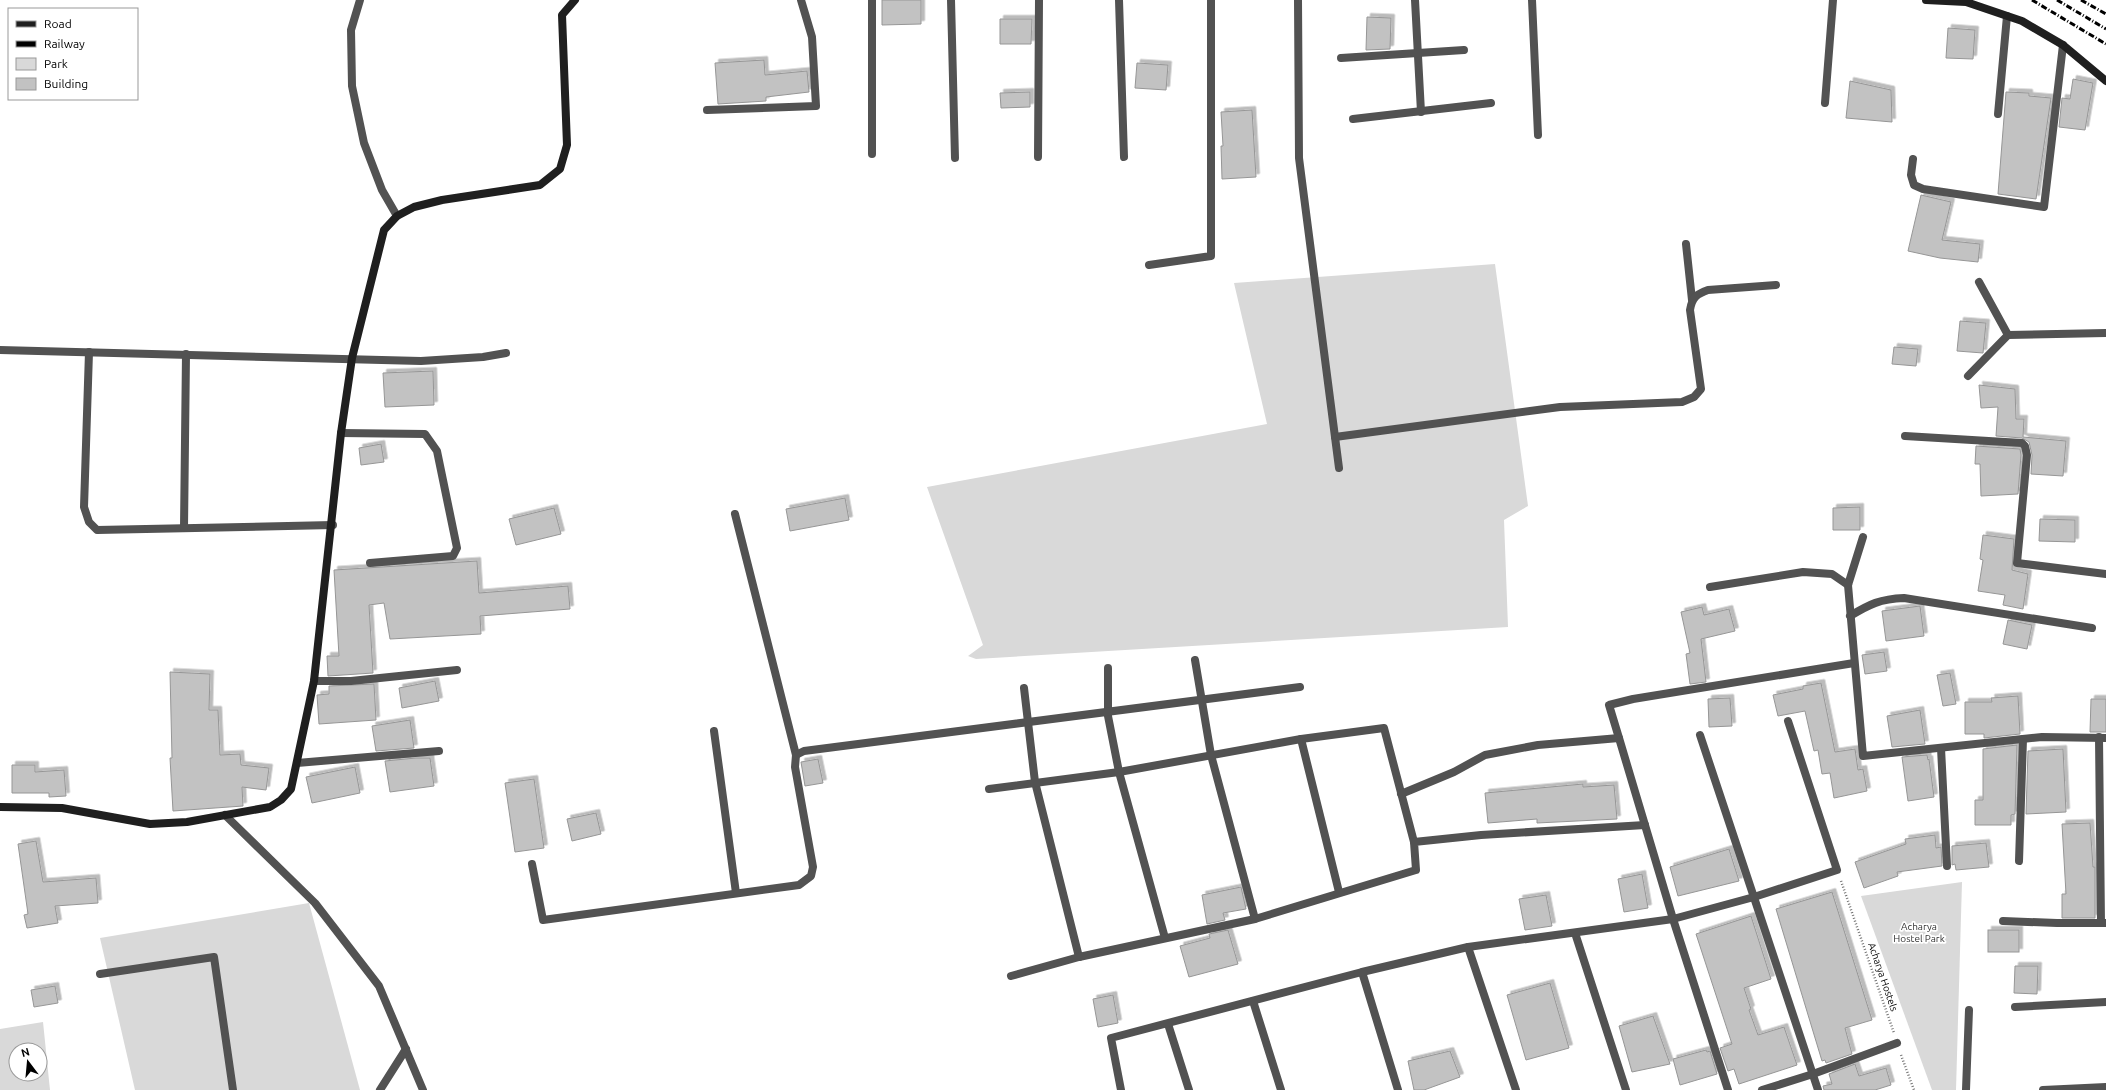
<svg xmlns="http://www.w3.org/2000/svg" width="2106" height="1090" viewBox="0 0 2106 1090" font-family="Ubuntu,sans-serif">
	<style>
		.green { fill: #d9d9d9; fill-rule: evenodd }
		.building { fill: #c2c2c2; stroke: #969696; filter: url(#shadow) }
		.lines { fill: none; stroke-linecap: round; stroke-linejoin: round }
		.path { stroke: #747474; stroke-width: 2.5; stroke-dasharray: 1 2; stroke-linecap: butt }
		.street { stroke: #525252; stroke-width: 8 }
		.secondary { stroke: #1f1f1f; stroke-width: 8 }
		.rail { stroke: #000; stroke-width: 3; stroke-dasharray: 6 2 1 2; stroke-linecap: butt }
		.labels { text-anchor: middle; dominant-baseline: central; stroke-width: 3.5; stroke-linejoin: round; paint-order: stroke }
		.park-label { font-size: 10px; fill: #303030; stroke: #fff }
		.street-label { font-size: 10px; fill: #000; stroke: #fff }
	</style>
	<defs>
		<filter id="shadow"><feDropShadow dx="3.5" dy="-3.5" stdDeviation="0" flood-color="#0004"/></filter>
	</defs>
	<rect width="100%" height="100%" fill="#fff"/>
	<g class="green">
		<path d="M1495,264L1528,506L1504,520L1508,627L976,659L968,656L983,645L927,487L1267,424L1234,283Z"/>
		<path d="M1962,882L1956,1090H1932L1861,896Z"/>
		<path d="M309,903L360,1090H135L100,938Z"/>
		<path d="M43,1022L50,1090H0V1029ZM16,1050H40V1074H16Z"/>
	</g>
	<g class="building">
		<path d="M882,0H921V24L882,25Z"/>
		<path d="M1367,17L1391,18L1390,49L1366,50Z"/>
		<path d="M1000,19H1032L1031,44H1000Z"/>
		<path d="M1948,28L1975,30L1973,59L1946,58Z"/>
		<path d="M764,60L765,75L807,71L809,92L766,97V101L718,104L715,63Z"/>
		<path d="M1137,63L1168,65L1166,90L1135,88Z"/>
		<path d="M2073,79L2093,83L2085,130L2059,127L2062,98L2070,99Z"/>
		<path d="M1850,81L1891,90L1892,122L1846,118Z"/>
		<path d="M1030,92V107L1001,108L1000,93Z"/>
		<path d="M2006,92L2029,93V96L2051,98L2036,199L1998,194Z"/>
		<path d="M1252,110L1256,177L1222,179L1221,146H1223L1221,112Z"/>
		<path d="M1921,195L1951,202L1942,240L1980,244L1978,262L1940,258L1908,251Z"/>
		<path d="M1960,321L1986,323L1983,353L1957,351Z"/>
		<path d="M1894,347L1918,349L1916,366L1892,364Z"/>
		<path d="M433,371L434,405L385,407L383,373Z"/>
		<path d="M1979,385L2015,389L2016,419H2024L2023,437L2066,441L2063,476L2031,474L2032,455L2029,442L2022,438L1996,436L1998,407L1981,408Z"/>
		<path d="M381,444L384,462L361,465L359,448Z"/>
		<path d="M1976,446L2020,449L2021,455L2018,494L1981,496L1980,464H1975Z"/>
		<path d="M845,498L849,520L790,531L786,509Z"/>
		<path d="M1860,507V530H1833V508Z"/>
		<path d="M554,508L561,534L516,545L509,519Z"/>
		<path d="M2040,519L2075,520V542L2039,541Z"/>
		<path d="M1983,535L2014,539L2012,570L2028,574L2023,609L2003,605L2005,595L1978,591L1983,560L1980,559Z"/>
		<path d="M477,561L479,593L568,586L570,609L480,616L481,634L390,639L384,603L369,605L373,673L328,676L327,656H339L334,570Z"/>
		<path d="M1920,606L1924,636L1886,641L1882,611Z"/>
		<path d="M1702,607L1704,615L1729,609L1735,631L1701,639L1706,682L1690,684L1686,654L1690,653L1681,612Z"/>
		<path d="M2008,620L2032,625L2027,649L2003,644Z"/>
		<path d="M1884,652L1887,671L1865,674L1862,655Z"/>
		<path d="M170,672L210,674L209,710H218L220,755L240,754L241,765L269,768L266,790L242,787L243,806L173,811L170,758H172Z"/>
		<path d="M1950,673L1956,704L1943,706L1937,675Z"/>
		<path d="M435,681L439,701L402,708L399,688Z"/>
		<path d="M1821,683L1835,752L1855,749L1858,770L1863,769L1867,791L1834,798L1830,773L1822,774L1818,750L1814,751L1805,711L1778,716L1773,695L1803,689V686Z"/>
		<path d="M374,684L376,720L319,724L317,695L329,694V686Z"/>
		<path d="M2018,696L2020,734L1984,738V734H1965V702H1992L1991,698Z"/>
		<path d="M1730,698L1732,726L1709,727L1708,699Z"/>
		<path d="M2091,699H2106V732H2090Z"/>
		<path d="M1920,710L1925,744L1892,747L1887,716Z"/>
		<path d="M410,720L414,748L376,751L372,726Z"/>
		<path d="M2017,745L2015,814L2011,815V825H1975V800H1983V749Z"/>
		<path d="M2063,749L2066,812L2026,814L2028,751Z"/>
		<path d="M1927,755L1928,760L1929,759L1934,797L1908,801L1902,757Z"/>
		<path d="M416,758H430L434,786L390,792L385,761Z"/>
		<path d="M818,759L823,783L805,786L801,762Z"/>
		<path d="M12,765H35V772L64,770L66,796L49,797V793H12Z"/>
		<path d="M355,767L360,793L312,803L306,777Z"/>
		<path d="M534,779L544,848L515,852L505,783Z"/>
		<path d="M1583,784V787L1614,785L1617,819L1537,823V819L1488,823L1485,793Z"/>
		<path d="M596,813L601,834L572,841L567,819Z"/>
		<path d="M2090,823L2093,867H2095V918H2062V894H2066L2062,824Z"/>
		<path d="M1935,835L1936,848L1941,847L1942,866L1897,872L1898,876L1864,888L1855,862L1906,844L1905,839Z"/>
		<path d="M36,841L43,882L96,878L98,903L55,906L58,923L27,928L24,915L28,914L18,844Z"/>
		<path d="M1986,843L1989,867L1956,870L1955,864L1952,865V846Z"/>
		<path d="M1729,849L1739,881L1678,896L1670,867Z"/>
		<path d="M1642,874L1648,908L1624,912L1618,879Z"/>
		<path d="M1241,887L1246,909L1223,913L1225,920L1207,924L1202,895Z"/>
		<path d="M1832,892L1872,1020L1845,1028L1852,1054L1826,1063L1825,1060L1822,1061L1776,909Z"/>
		<path d="M1546,895L1552,926L1525,930L1519,899Z"/>
		<path d="M1751,916L1771,979L1744,988L1751,1009L1749,1010L1758,1035L1784,1027L1797,1065L1739,1084L1734,1069L1728,1071L1720,1048L1732,1044L1696,934Z"/>
		<path d="M1228,930L1238,964L1189,977L1180,946L1210,938L1209,934Z"/>
		<rect x="1988" y="930" width="31" height="22"/>
		<path d="M2015,966H2038L2037,994L2014,993Z"/>
		<path d="M1550,983L1569,1048L1526,1060L1507,995Z"/>
		<path d="M55,986L58,1003L34,1007L31,990Z"/>
		<path d="M1113,995L1118,1023L1098,1027L1093,999Z"/>
		<path d="M1653,1016L1670,1064L1632,1072L1619,1026Z"/>
		<path d="M1706,1050L1707,1052L1710,1051L1717,1074L1680,1085L1673,1059Z"/>
		<path d="M1450,1051L1460,1077L1424,1090H1414L1408,1061Z"/>
		<path d="M1855,1064L1859,1076L1886,1068L1891,1085L1875,1090H1824L1823,1086L1832,1084L1829,1074Z"/>
	</g>
	<g class="lines">
		<g class="path">
			<path d="M1841,881L1894,1033"/>
			<path d="M1901,1055L1914,1090"/>
		</g>
		<g class="street">
			<path d="M360,0L351,30L352,86L364,143L382,190L397,216"/>
			<path d="M872,0V154"/>
			<path d="M951,0L955,158"/>
			<path d="M1119,0L1124,157"/>
			<path d="M1298,0L1299,158L1339,468"/>
			<path d="M1415,0L1421,112"/>
			<path d="M1532,0L1538,135"/>
			<path d="M1341,58L1464,50"/>
			<path d="M1825,103L1833,0"/>
			<path d="M707,110L816,106L812,37L801,0"/>
			<path d="M1998,114L2007,16"/>
			<path d="M1353,119L1491,103"/>
			<path d="M1038,157L1039,0"/>
			<path d="M1913,159L1911,175L1914,185L1923,189L2044,207L2063,45"/>
			<path d="M1686,244L1692,300"/>
			<path d="M1149,265L1211,256V0"/>
			<path d="M1979,282L2008,335L2106,333"/>
			<path d="M0,350L421,361L483,357L506,353"/>
			<path d="M89,352L84,507L89,522L97,530L333,525"/>
			<path d="M1968,376L2008,335"/>
			<path d="M341,433L425,434L437,451L457,548L453,556L370,563"/>
			<path d="M1905,436L2022,443L2025,446L2027,455L2017,563L2106,574"/>
			<path d="M1335,437L1560,407L1682,402L1694,397L1701,389L1690,310C1692,297 1697,294 1708,290L1776,285"/>
			<path d="M735,514L796,755"/>
			<path d="M184,528L186,354"/>
			<path d="M1863,537L1848,585L1863,756L2042,737L2106,738"/>
			<path d="M1710,587L1803,572L1832,574L1848,585"/>
			<path d="M1850,616C1870,604 1880,599 1904,598L2092,628"/>
			<path d="M1195,660L1211,755L1255,919"/>
			<path d="M1108,668V716L1119,772L1165,938"/>
			<path d="M314,681H351L457,670"/>
			<path d="M1024,688L1035,782L1079,957"/>
			<path d="M714,731L736,893"/>
			<path d="M1700,735L1818,1090"/>
			<path d="M2099,737L2101,923"/>
			<path d="M1619,738L1673,919L1728,1090"/>
			<path d="M1301,739L1339,892"/>
			<path d="M1941,748L1947,866"/>
			<path d="M297,763L439,751"/>
			<path d="M989,789L1119,772L1301,739L1384,728L1414,842"/>
			<path d="M1401,794L1454,772L1485,755L1538,745L1619,738L1609,705L1633,699L1854,663"/>
			<path d="M225,815L315,903L379,986L423,1090"/>
			<path d="M2019,861L2023,739"/>
			<path d="M532,864L543,920L799,885L811,876L813,867L795,767L796,755L804,751L1300,687"/>
			<path d="M2003,921L2057,923H2105"/>
			<path d="M1575,933L1626,1090"/>
			<path d="M1468,947L1516,1090"/>
			<path d="M1362,972L1398,1090"/>
			<path d="M100,974L214,957L233,1090"/>
			<path d="M1011,976L1079,957L1255,919L1416,870L1414,842L1481,835L1645,825"/>
			<path d="M1253,1001L1281,1090"/>
			<path d="M2015,1007L2106,1002"/>
			<path d="M1168,1024L1189,1090"/>
			<path d="M380,1090L406,1049"/>
			<path d="M1121,1090L1111,1038L1362,972L1468,947L1673,919L1754,897L1837,870L1788,721"/>
			<path d="M1762,1090L1813,1074L1897,1043"/>
			<path d="M1966,1090L1969,1010"/>
			<path d="M2043,1090L2106,1087"/>
		</g>
		<g class="secondary">
			<path d="M1926,0L1966,2L2022,21L2063,45L2106,81"/>
			<path d="M0,807L62,808L150,824L187,822L270,807L281,800L291,789L314,681L341,433L352,358L384,230L397,216L414,207L442,200L540,185L560,169L567,145L562,15L575,0"/>
		</g>
		<g class="rail">
			<path d="M2032,0L2106,44"/>
			<path d="M2057,0L2106,29"/>
			<path d="M2081,0L2106,14"/>
		</g>
	</g>
	<g class="labels">
		<g class="park-label">
			<text x="1919" y="926">Acharya<tspan x="1919" dy="12">Hostel Park</tspan></text>
		</g>
		<g class="street-label">
			<text transform="translate(1883 977) rotate(71)">Acharya Hostels</text>
		</g>
	</g>
	<rect x="8" y="8" width="130" height="92" fill="#ffffff" stroke="#999999"/>
	<rect x="16" y="21" width="20" height="6" fill="#1f1f1f" stroke="#999999"/>
	<text x="44" y="28" font-size="12" fill="#000000">Road</text>
	<rect x="16" y="41" width="20" height="6" fill="#000000" stroke="#999999"/>
	<text x="44" y="48" font-size="12" fill="#000000">Railway</text>
	<rect x="16" y="58" width="20" height="12" fill="#d9d9d9" stroke="#999999"/>
	<text x="44" y="68" font-size="12" fill="#000000">Park</text>
	<rect x="16" y="78" width="20" height="12" fill="#c2c2c2" stroke="#999999"/>
	<text x="44" y="88" font-size="12" fill="#000000">Building</text>
	<g transform="translate(28 1062) rotate(344)"><circle r="19" fill="#ffffff" stroke="#999999"/>
	<path d="M0-3L7 15L0 10L-7 15Z" fill="#000000"/>
	<text y="-6" font-size="11" font-weight="bold" text-anchor="middle" fill="#000000">N</text>
	</g>
</svg>
